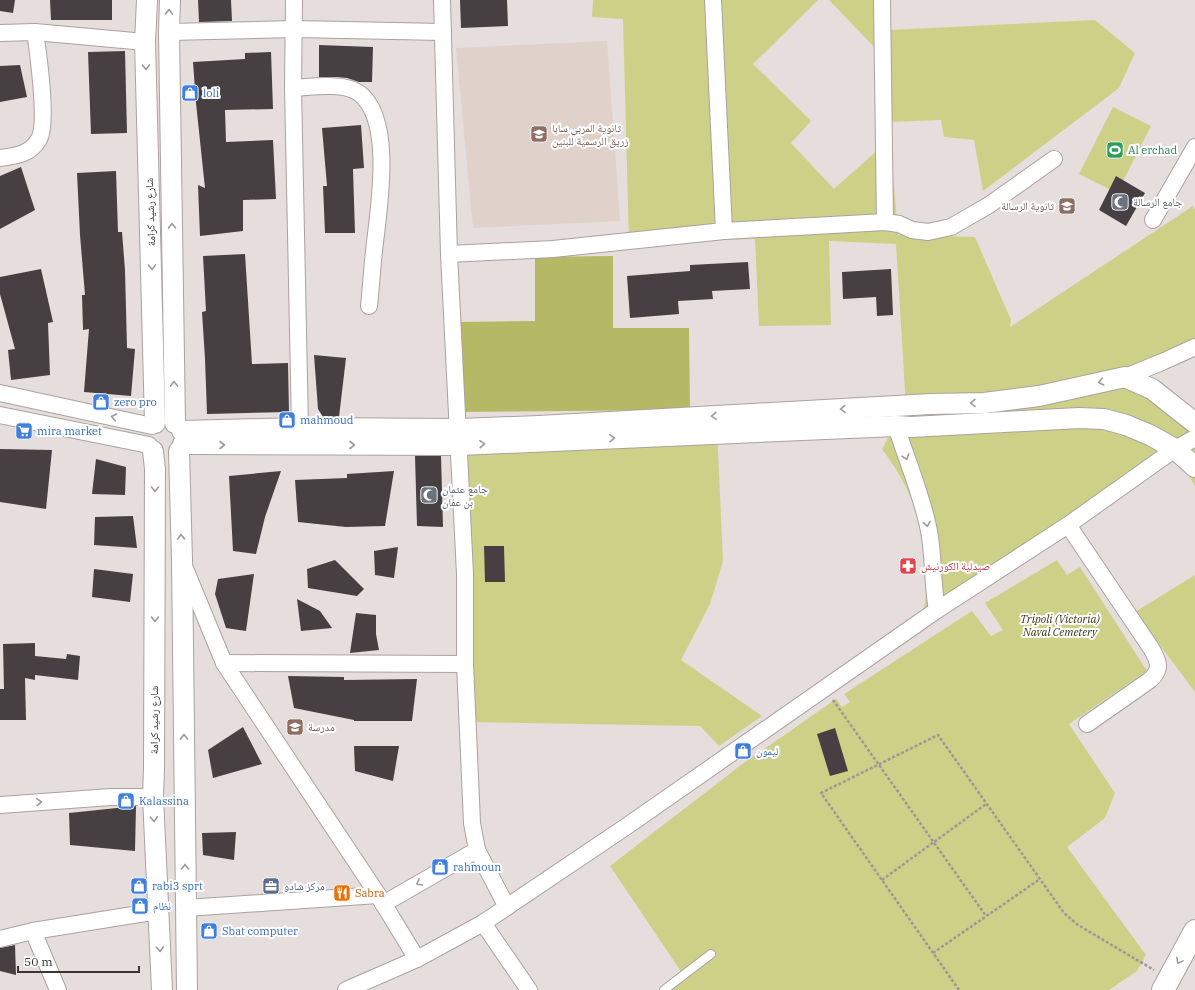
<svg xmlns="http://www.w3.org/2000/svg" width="1195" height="990" viewBox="0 0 1195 990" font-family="'IBM Plex Serif','Noto Naskh Arabic',serif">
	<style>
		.built { fill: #e0d1cb }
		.green { fill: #cdd188 }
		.forest { fill: #b5b965 }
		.building { fill: #464042 }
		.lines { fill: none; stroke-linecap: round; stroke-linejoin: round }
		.service-casing { stroke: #a9a2a0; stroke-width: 10 }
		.minor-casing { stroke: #a9a2a0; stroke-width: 18 }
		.tertiary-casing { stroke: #a9a2a0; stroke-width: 22 }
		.trunk-casing { stroke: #a9a2a0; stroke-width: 24 }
		.path { stroke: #9d9795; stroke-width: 2.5; stroke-dasharray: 3 2; stroke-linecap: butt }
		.service { stroke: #fff; stroke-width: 8 }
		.minor { stroke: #fff; stroke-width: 16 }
		.tertiary { stroke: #fff; stroke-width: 20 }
		.trunk { stroke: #fff; stroke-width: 22 }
		.oneway { stroke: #9c9a9a }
		.labels { text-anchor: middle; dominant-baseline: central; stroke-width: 4; stroke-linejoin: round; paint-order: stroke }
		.shop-label { font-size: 11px; fill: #366cbe; stroke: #fff; text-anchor: start }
		.education-label { font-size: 11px; fill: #785e54; stroke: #fff; text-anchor: start }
		.leisure-label { font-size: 11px; fill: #27864d; stroke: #fff; text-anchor: start }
		.worship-label { font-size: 11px; fill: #5b616d; stroke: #fff; text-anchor: start }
		.street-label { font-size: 11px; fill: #393635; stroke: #fff }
		.health-label { font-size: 11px; fill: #be3a42; stroke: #fff; text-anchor: start }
		.park-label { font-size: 11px; font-style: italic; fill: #333510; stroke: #fff }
		.service-label { font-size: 11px; fill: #4e5e75; stroke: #fff; text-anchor: start }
		.food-label { font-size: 11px; fill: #c56008; stroke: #fff; text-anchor: start }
	</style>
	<rect width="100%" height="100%" fill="#e6dedc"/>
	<path class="built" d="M607,41L620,221L473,228L456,48Z"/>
	<g class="green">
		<path d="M593,0H818L753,64L811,121L791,143L834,189L880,148L878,51L829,0H888L889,30L1095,20L1135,53L1119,88L983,191L974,140L944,137L941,120L889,122L898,235L975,237L1011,320L1010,327L1193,206L1195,210V342L1142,373L1195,423V486L1176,455L924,611C933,548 920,500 882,449L906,406L896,244L829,241L831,325L759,326L755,239L629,243L623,19L592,17Z"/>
		<path d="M1113,107L1151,126L1117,193L1079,174Z"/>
		<path d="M717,429L723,561L710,604L681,660L762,716L719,746L700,726L464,722L455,432Z"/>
		<path d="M1057,560L1067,575L1080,567L1147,671L1069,724L1115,793L1105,818L1067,847L1146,955L1137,971L1109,990H659L682,973L610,866L741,765L836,699L842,707L850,702L844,694L972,611L991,636L1003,630L985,603Z"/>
		<path d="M1195,575V692L1135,612Z"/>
	</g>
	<path class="forest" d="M613,256V328H689L690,410L461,412L460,322L535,321V257Z"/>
	<g class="building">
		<path d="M0,0H15L13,13L0,11Z"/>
		<path d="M50,0H112V20H51Z"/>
		<path d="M198,0H231L232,21L199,22Z"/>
		<path d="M460,0H507L508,26L461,28Z"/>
		<path d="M319,45L373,47L372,82H359L347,78L337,77H319Z"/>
		<path d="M125,51L127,133L91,134L88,52Z"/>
		<path d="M271,52L273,109L225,110L226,142L273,140L276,199L243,200V231L200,236L198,185L205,188L196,103L193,62L245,59V53Z"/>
		<path d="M20,65L27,97L0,102V66Z"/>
		<path d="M361,125L364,168L353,169L355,233H325L323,186H327L322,128Z"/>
		<path d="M21,167L35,210L0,229V176Z"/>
		<path d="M116,171L118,232H122L125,270L127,348L135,349L131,396L84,392L89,329L83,330L82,295H85L80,235L77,173Z"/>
		<path d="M1116,176L1145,193L1126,226L1099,210Z"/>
		<path d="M245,254L252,364L288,363L289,412L207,414L205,359L202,312L206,311L203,256Z"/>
		<path d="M748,262L750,289L712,291L713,299L678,301L679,314L630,318L627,276L690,271V265Z"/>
		<path d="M41,269L53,322L48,323L50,375L11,380L8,350L15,349L0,294V277Z"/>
		<path d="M891,269L893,315L877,316L876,297L843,299L842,272Z"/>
		<path d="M314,355L346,358L339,417H323L318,409Z"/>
		<path d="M0,449L52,450L46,509L0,502Z"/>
		<path d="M415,456H441L443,527L417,526Z"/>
		<path d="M96,459L126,467L125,495L92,494Z"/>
		<path d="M281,471L265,517L256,554L233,551L229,476Z"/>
		<path d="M394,471L385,526L346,527L298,522L295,480L347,478V474Z"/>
		<path d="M133,516L137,548L94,545L95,517Z"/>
		<path d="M484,546H504L505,582H485Z"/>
		<path d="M398,547L394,578L375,575L374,551Z"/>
		<path d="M335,560L364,589L357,596L308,588L307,569Z"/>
		<path d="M94,569L133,574L130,602L92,597Z"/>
		<path d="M254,574L246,631L226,628L215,594L218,579Z"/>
		<path d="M297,599L320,611L332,628L301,631Z"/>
		<path d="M356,613L376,615V634L379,650L350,653Z"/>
		<path d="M35,643V656L66,659L67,654L80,656L78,680L35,675V680L25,678L26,720H0V689H4L3,644Z"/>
		<path d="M288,676L344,677V680L417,679L412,721H354V720L294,708Z"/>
		<path d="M243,727L262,764L213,778L208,750Z"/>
		<path d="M835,728L848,771L830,776L817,734Z"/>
		<path d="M354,746H399L393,781L355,771Z"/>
		<path d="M136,806L135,851L70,845L69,813Z"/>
		<path d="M236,832L234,860L203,855L202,833Z"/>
		<path d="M15,945L16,975L0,971V948Z"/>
	</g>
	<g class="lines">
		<defs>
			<path id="service" d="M664,990L711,954"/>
			<g id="minor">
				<path d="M294,0L293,88L300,428"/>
				<path d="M442,0L449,254L465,574V664L472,823L477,850L507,907"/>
				<path d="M713,0L724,231"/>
				<path d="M882,0L885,222"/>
				<path d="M169,32L295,29L443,32"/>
				<path d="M0,33L35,32L145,42"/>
				<path d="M293,88C311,87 344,82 359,93C395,120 378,212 374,251C372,269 371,287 369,306"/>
				<path d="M0,158C16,156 31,154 39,139C48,124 38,52 35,32"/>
				<path d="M1153,220L1195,147"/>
				<path d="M449,254L553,249L724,231L885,222L899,224L912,230L928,232L951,227L989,205L1054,159"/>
				<path d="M1125,377L1162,362L1195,347"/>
				<path d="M0,393L152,426"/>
				<path d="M0,415L149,445"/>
				<path d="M896,426C907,461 922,495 929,531C934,557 932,584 937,610"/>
				<path d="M1068,525L1151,648C1158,661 1163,668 1150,680L1087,724"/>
				<path d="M184,566L224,663L378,895L417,959"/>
				<path d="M224,663L465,664"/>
				<path d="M0,805L111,797H153"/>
				<path d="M383,904L477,850"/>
				<path d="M186,908L378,895"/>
				<path d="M483,923L529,990"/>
				<path d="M33,931L58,990"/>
				<path d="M0,939L33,931L158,911"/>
				<path d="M346,990L417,959L483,923L627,826L937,610L1068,525L1175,449L1195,438"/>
			</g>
			<g id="tertiary">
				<path d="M147,0L145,42L155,423"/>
				<path d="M170,0L169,32L175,423"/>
				<path d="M182,431L300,428L459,429L539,426L931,404L984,403L1039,396L1125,377L1152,389L1195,423"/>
				<path d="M183,444L459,445L896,426L911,427L1079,418L1104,419L1126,425L1150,435L1175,449L1195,467"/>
				<path d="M153,451L155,469L154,768L153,797L162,990"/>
				<path d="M179,451L182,560L187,990"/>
			</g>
			<path id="trunk" d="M1163,990L1195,931"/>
		</defs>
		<use href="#service" class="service-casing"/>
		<use href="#minor" class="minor-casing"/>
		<use href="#tertiary" class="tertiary-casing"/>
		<use href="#trunk" class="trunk-casing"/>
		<g class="path">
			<path d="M833,700L986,916"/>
			<path d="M882,880L986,804"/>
			<path d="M933,953L1040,879"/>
			<path d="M959,990L821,793L938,735L1064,913L1078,925L1154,970"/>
		</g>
		<use href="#service" class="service"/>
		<use href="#minor" class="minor"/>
		<use href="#tertiary" class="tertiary"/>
		<use href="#trunk" class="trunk"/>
	</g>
	<defs><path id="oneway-chevron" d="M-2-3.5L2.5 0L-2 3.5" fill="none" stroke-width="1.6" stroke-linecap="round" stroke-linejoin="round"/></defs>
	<g class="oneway">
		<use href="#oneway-chevron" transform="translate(169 12) rotate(-88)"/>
		<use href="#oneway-chevron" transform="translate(146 67) rotate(88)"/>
		<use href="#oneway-chevron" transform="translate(172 226) rotate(-91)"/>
		<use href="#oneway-chevron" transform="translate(152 267) rotate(88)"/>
		<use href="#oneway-chevron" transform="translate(1101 382) rotate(168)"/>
		<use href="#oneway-chevron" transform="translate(174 384) rotate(-91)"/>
		<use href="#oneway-chevron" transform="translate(973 403) rotate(179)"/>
		<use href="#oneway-chevron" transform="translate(843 409) rotate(177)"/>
		<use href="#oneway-chevron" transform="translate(714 416) rotate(177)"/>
		<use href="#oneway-chevron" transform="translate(114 417) rotate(-168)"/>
		<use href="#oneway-chevron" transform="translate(612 438) rotate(-2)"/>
		<use href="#oneway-chevron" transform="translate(482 444) rotate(-2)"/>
		<use href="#oneway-chevron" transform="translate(222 445)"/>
		<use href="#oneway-chevron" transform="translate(352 445)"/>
		<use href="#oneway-chevron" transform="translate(906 457) rotate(71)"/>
		<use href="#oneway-chevron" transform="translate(155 489) rotate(90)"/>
		<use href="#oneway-chevron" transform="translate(927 524) rotate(79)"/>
		<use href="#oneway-chevron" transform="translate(181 537) rotate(-92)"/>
		<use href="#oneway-chevron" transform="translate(155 619) rotate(90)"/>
		<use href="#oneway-chevron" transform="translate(184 737) rotate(-91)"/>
		<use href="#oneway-chevron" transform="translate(39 802) rotate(-4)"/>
		<use href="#oneway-chevron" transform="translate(154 819) rotate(87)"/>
		<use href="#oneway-chevron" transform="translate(185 867) rotate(-91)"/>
		<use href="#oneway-chevron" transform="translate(419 883) rotate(150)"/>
		<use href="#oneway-chevron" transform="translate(160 949) rotate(87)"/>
		<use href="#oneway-chevron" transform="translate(1179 961) rotate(118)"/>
	</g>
	<defs>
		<symbol id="shop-square" viewBox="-11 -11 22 22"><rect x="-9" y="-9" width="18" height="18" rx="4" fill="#3f7fe0" stroke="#fff"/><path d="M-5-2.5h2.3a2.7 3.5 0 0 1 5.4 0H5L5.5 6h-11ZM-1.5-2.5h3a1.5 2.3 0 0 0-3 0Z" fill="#fff"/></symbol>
		<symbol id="school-square" viewBox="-11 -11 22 22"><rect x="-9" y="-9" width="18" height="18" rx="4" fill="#8d6e63" stroke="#fff"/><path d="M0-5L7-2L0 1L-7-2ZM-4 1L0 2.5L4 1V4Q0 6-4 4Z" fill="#fff"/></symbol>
		<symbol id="stadium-square" viewBox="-11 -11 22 22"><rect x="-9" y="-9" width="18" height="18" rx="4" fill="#2e9e5b" stroke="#fff"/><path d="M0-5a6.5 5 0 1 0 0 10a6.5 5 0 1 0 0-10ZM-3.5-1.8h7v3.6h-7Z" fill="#fff"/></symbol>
		<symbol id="mosque-square" viewBox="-11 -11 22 22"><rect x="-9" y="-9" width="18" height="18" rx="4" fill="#6b7280" stroke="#fff"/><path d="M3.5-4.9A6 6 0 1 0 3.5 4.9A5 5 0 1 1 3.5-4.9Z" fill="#fff"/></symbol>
		<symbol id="supermarket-square" viewBox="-11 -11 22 22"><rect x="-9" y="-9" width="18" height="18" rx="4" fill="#3f7fe0" stroke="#fff"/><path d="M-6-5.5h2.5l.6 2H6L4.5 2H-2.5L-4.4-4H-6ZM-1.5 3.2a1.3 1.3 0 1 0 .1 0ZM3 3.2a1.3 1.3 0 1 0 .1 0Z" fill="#fff"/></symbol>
		<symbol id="pharmacy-square" viewBox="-11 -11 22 22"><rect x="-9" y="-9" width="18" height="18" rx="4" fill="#e0444e" stroke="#fff"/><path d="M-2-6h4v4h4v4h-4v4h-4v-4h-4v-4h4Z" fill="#fff"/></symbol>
		<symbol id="office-square" viewBox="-11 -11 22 22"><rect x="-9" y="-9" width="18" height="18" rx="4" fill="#5c6f8a" stroke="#fff"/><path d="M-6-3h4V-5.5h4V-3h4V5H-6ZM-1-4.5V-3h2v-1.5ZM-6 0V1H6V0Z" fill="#fff"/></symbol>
		<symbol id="restaurant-square" viewBox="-11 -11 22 22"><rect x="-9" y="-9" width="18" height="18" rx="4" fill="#e8710a" stroke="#fff"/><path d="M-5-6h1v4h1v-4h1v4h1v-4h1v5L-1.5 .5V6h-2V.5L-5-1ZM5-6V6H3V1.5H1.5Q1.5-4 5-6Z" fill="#fff"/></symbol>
	</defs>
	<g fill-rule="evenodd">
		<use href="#shop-square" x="180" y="83" width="20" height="20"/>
		<use href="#school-square" x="529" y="124" width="20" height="20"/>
		<use href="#stadium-square" x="1105" y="140" width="20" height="20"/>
		<use href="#mosque-square" x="1110" y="192" width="20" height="20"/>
		<use href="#school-square" x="1057" y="196" width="20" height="20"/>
		<use href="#shop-square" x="91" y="392" width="20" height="20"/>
		<use href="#shop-square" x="277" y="410" width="20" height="20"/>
		<use href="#supermarket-square" x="14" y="421" width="20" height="20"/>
		<use href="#mosque-square" x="419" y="485" width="20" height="20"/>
		<use href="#pharmacy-square" x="898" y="556" width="20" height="20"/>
		<use href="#school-square" x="285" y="717" width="20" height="20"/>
		<use href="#shop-square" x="733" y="741" width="20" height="20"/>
		<use href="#shop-square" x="116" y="791" width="20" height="20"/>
		<use href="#shop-square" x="430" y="857" width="20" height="20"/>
		<use href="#shop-square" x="129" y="876" width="20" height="20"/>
		<use href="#office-square" x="261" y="876" width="20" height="20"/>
		<use href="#restaurant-square" x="332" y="883" width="20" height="20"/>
		<use href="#shop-square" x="130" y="896" width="20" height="20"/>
		<use href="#shop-square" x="199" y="921" width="20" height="20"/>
	</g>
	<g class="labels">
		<g class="shop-label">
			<text x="203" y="93">loli</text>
			<text x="114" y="402">zero pro</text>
			<text x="300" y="420">mahmoud</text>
			<text x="37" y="431">mira market</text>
			<text x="756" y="751">ليمون</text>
			<text x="139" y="801">Kalassina</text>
			<text x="453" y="867">rahmoun</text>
			<text x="152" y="886">rabi3 sprt</text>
			<text x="153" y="906">نظام</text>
			<text x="222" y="931">Sbat computer</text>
		</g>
		<g class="education-label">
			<text x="552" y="128">ثانوية المربي سابا<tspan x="552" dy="13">زريق الرسمية للبنين</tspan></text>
			<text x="1054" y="206" text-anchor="end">ثانوية الرسالة</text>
			<text x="308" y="727">مدرسة</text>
		</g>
		<g class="leisure-label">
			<text x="1128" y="150">Al erchad</text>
		</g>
		<g class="worship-label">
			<text x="1133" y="202">جامع الرسالة</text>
			<text x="442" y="489">جامع عثمان<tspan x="442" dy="13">بن عفان</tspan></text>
		</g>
		<g class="street-label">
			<text transform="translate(150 212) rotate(-92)">شارع رشيد كرامة</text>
			<text transform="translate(154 720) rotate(-90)">شارع رشيد كرامة</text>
		</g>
		<g class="health-label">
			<text x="921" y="566">صيدلية الكورنيش</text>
		</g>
		<g class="park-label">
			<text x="1060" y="619">Tripoli (Victoria)<tspan x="1060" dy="13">Naval Cemetery</tspan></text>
		</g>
		<g class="service-label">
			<text x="284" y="886">مركز شادو</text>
		</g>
		<g class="food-label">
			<text x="355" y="893">Sabra</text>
		</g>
	</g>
	<path d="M18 966v6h121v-6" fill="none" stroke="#393635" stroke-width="2"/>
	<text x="24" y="966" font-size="12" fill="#393635" stroke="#ffffff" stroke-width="3" paint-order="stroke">50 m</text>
</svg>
